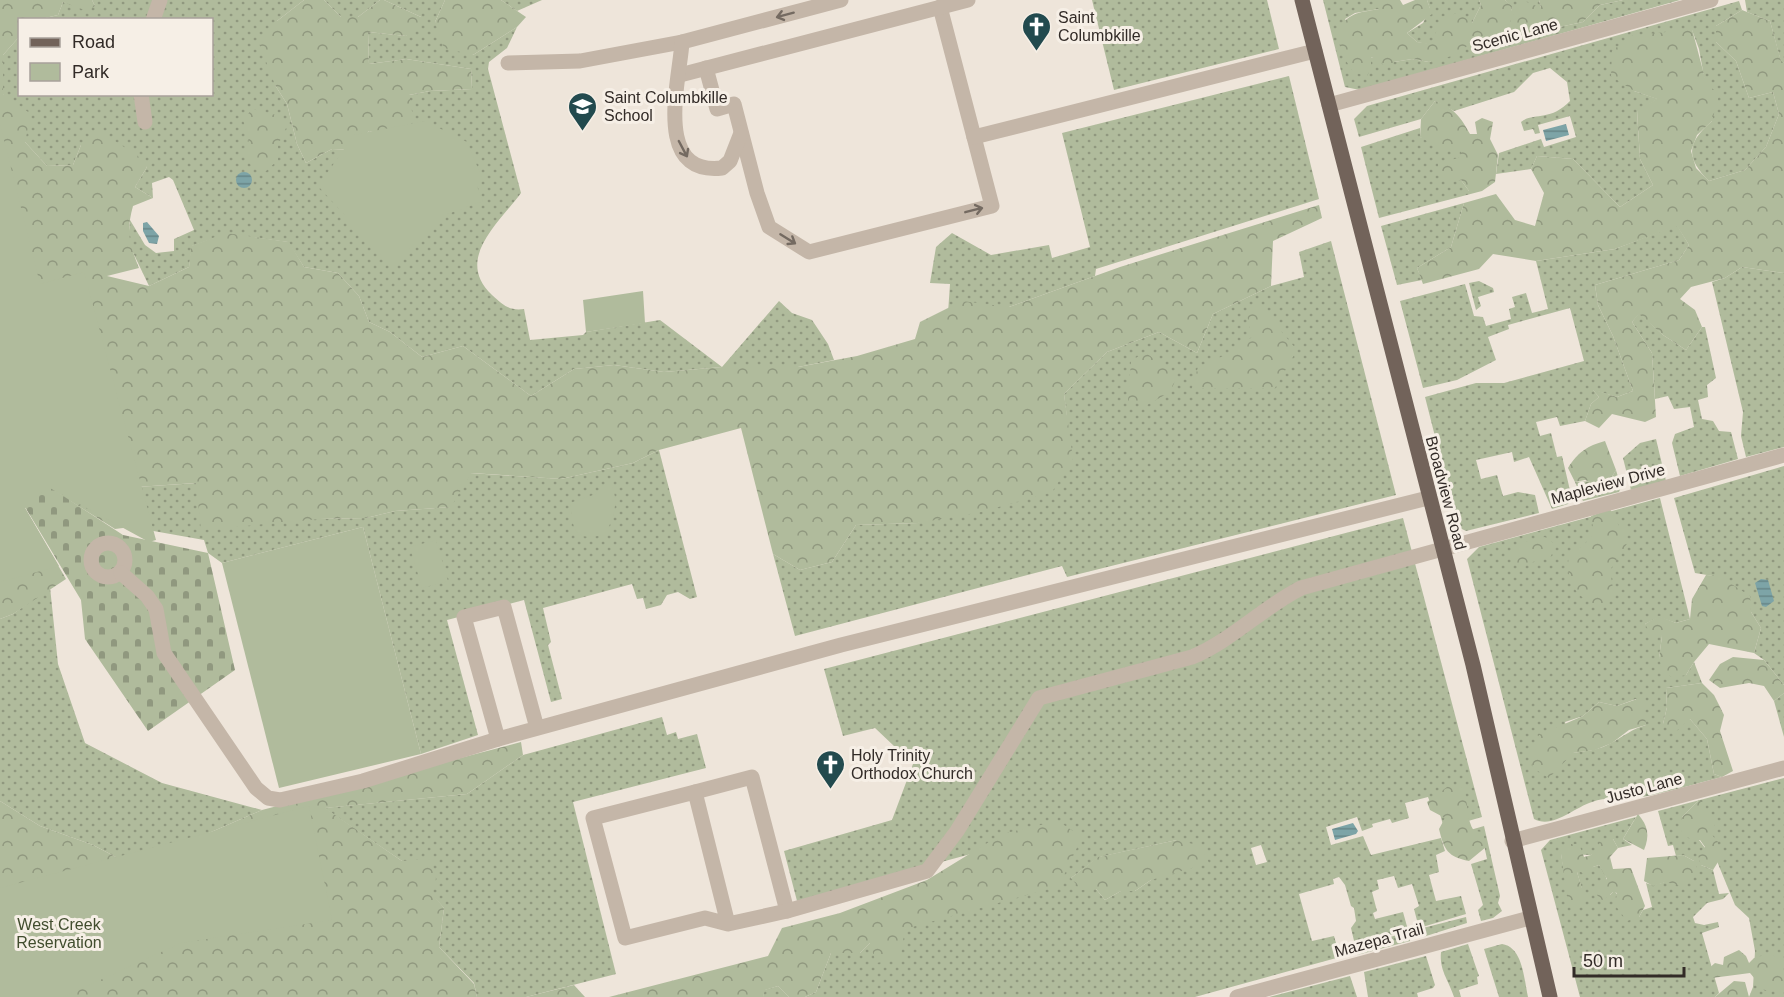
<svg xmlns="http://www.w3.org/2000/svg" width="1784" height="997" viewBox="0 0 1784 997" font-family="Arial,sans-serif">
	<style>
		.grass { fill: url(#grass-dots); fill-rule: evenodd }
		.forest { fill: url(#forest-crowns) }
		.cemetery { fill: url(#cemetery-stones) }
		.green { fill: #b0bb9c }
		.water { fill: url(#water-rules) }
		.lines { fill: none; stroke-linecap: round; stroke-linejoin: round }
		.minor { stroke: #c4b6a8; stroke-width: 15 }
		.major { stroke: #72635a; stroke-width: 15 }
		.oneway { stroke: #746a61 }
		.labels { text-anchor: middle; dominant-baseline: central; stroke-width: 6; stroke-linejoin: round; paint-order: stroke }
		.poi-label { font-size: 16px; fill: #322b27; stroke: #f6efe6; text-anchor: start }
		.street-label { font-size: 16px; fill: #322b27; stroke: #f6efe6 }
		.park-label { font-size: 16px; fill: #414d2e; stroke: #f6efe6 }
	</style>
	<defs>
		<pattern id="grass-dots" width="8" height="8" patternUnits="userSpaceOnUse" patternTransform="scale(1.5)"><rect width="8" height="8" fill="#b0bb9c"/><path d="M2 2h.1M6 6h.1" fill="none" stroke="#90987f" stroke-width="1.8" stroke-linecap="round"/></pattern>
		<pattern id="forest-crowns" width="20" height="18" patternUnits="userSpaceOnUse" patternTransform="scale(1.5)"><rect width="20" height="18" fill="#b0bb9c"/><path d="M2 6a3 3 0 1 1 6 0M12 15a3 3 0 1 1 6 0" fill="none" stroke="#90987f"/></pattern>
		<pattern id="cemetery-stones" width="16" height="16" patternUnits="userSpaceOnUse" patternTransform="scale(1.5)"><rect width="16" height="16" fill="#b0bb9c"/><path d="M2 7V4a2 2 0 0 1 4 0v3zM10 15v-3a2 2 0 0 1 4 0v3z" fill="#90987f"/></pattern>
		<pattern id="water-rules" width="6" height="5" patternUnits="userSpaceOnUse" patternTransform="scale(1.5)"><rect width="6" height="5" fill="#7da4a7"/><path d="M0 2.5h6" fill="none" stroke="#678688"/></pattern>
	</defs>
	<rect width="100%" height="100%" fill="#eee5da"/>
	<g class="grass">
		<path d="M92,0H304L277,21L275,85L287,104L297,144L306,163L332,149L353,150L369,131L391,137L409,95L430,91L472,89L471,69L406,59L369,64L368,32L406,36L421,17L384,0H445L435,22L473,55L517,27L507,48L489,62L488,69L521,193C499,223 454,259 492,295C503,305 509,311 524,309L530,340L583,335L586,332L660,320L722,367L779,301L792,313L812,320L828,344L834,360L798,367H722L664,372L614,365L574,369L531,396L463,346L422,357L390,332L369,322L359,296L338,273L304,267L288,242L226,234L192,246L189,267L149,286L128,242L130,220L145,245L156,253L174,251V239L194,230L173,180L169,177L152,183L153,198L135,187L147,167L81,145L73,165L47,166L25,142L3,94V55L19,37L20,94H212V20L41,19L58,15L63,2L95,6Z"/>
		<path d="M324,0H380L358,17H341Z"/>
		<path d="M501,0H542L517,11Z"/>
		<path d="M1092,0H1267L1279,49L1114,90Z"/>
		<path d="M1323,0H1379V9L1355,13L1345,19L1370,57L1394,62L1412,59L1429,62L1478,39L1504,41L1512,7L1505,0H1539L1541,8L1526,34L1583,22L1600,5L1623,0H1680L1360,90L1345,87Z"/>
		<path d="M1427,0H1479L1481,5L1472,23L1432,45L1417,42L1407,33L1423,23L1430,9Z"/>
		<path d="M1745,0H1784V63L1781,62L1770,21L1747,12Z"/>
		<path d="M1739,1L1742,10L1716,26V42L1736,61L1749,98L1773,92L1779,114L1766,147L1745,170L1709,181C1685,157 1687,143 1712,121L1699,49L1692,30L1634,91L1658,99L1637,111L1640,159L1653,185L1620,207L1573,159L1537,156L1531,169L1496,174L1499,153L1541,139L1544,147L1576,137L1570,116L1538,125L1540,133L1535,134L1533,129L1524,131L1521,122C1533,112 1550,122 1570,101L1567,82L1550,68L1533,73L1514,92L1454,111L1435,101L1421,119L1359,137L1354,119L1367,106Z"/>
		<path d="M1289,76L1319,199L1096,269L1095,276L1009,307L948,313L950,284L930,283L936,247L952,233L991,255L1049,245L1052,258L1090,247L1062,133Z"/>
		<path d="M1420,128V137L1461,149V180L1469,191H1482L1379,218L1361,147Z"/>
		<path d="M1464,203L1451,247L1417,268L1422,280L1397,285L1381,226Z"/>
		<path d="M1677,225L1689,245L1679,260L1595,285L1598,305L1613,336L1633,391L1617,397L1593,390L1599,397L1591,404L1585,421L1560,426L1557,417L1536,422L1540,436L1551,433L1557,457L1562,456L1572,499L1568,504L1552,509L1529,457L1514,462L1512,452L1476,460L1481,479L1497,475L1503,496L1518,492L1535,495L1539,513L1466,531L1458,527L1425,397L1476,383H1504L1584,361L1570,308L1508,325L1509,329L1488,337L1496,360L1457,380L1423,388L1400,301L1465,284L1474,316L1483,317L1486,326L1511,319L1509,309L1515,307L1512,297L1526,293L1532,313L1548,309L1536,261L1615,249Z"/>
		<path d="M1331,241L1396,495L1067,577L1062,566L795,636L773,554L800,570L832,562L856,525L918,523L1067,418L1064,394L1107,352L1159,332L1197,353L1213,314L1271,286L1304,277L1299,252Z"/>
		<path d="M1742,267L1784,273V447L1746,457L1741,436L1743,412L1712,282L1725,278Z"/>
		<path d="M1479,281L1493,288L1494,292L1478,297L1481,306L1476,310L1469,283Z"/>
		<path d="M1639,313L1663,335L1686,350L1702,327H1705L1716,378L1707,385L1708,397L1698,400L1702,419L1713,421L1719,431L1731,432L1738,459L1680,476L1672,443L1675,434L1694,427L1690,407L1674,409L1668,396L1655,399L1652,353L1632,322Z"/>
		<path d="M1656,439L1666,481L1631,490L1623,458L1640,443Z"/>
		<path d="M659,450L697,597L690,599L678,592L667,595L661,605L646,609L643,598L637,599L632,584L543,608L551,642L548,645L562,699L551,702L524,600L447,620L478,735L421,754L363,527L222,563L208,553L204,540L131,527L122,488L197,483L320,519L366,518L395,511L450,507L470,473L561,479L633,463Z"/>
		<path d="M1784,466V685L1764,660L1754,653L1761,628L1751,612L1719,577L1695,573L1674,498Z"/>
		<path d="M1616,470L1621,487L1619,492L1583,501L1575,482L1610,480Z"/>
		<path d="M1660,498L1690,619L1676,623L1659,617L1645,624L1662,636L1659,658L1686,675L1694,662L1702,683L1666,688L1667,707L1663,724L1690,719L1707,739L1714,774L1722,777C1694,784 1666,793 1637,798C1622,801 1608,796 1592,802C1573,808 1553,829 1534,819L1467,559L1479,547ZM1636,699L1646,725C1632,729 1624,736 1611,743C1600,750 1586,751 1573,753L1565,722L1583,716L1599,702L1617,706Z"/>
		<path d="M1403,518L1482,817L1444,828L1437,804L1431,805L1428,797L1405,803L1409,818L1392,823L1390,819L1372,824L1373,827L1362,831L1357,817L1326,827L1331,845L1363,836L1371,855L1441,838L1445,851L1436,855L1439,872L1429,875L1436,901L1461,896L1466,914L1419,928L1414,909L1419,906L1412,884L1398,888L1394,876L1377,880L1379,889L1372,892L1377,911L1373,913L1375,919L1403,912L1408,930L1355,945L1351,928L1356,921L1354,908L1351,906L1345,885L1339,877L1333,879L1334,884L1299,894L1312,941L1334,936L1340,957L1195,997H805L816,992L831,953H860L870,943L904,929L1067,828L797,901L784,851L892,820L913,764L875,728L843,736L824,669ZM1177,840L1151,880L1135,891H1121L1105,900L1096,889L1071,878L1099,857ZM1261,845L1267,862L1256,865L1251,848Z"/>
		<path d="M50,587L58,664L85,743L162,783L262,810L133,866L93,845L40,826L0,801V619L13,614Z"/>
		<path d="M1784,693V737L1774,701Z"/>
		<path d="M662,717L667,735L676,732L678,739L697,734L706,768L573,802L616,974L526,997H477L474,983L439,947L444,908L402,861L324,808L467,794L523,755Z"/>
		<path d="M1784,778V997H1749L1753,987L1755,951L1749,918L1735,905L1707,837L1698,801L1682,817L1705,848L1701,865L1713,870L1719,894L1729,893L1723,899L1707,903L1693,917L1695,923L1704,925L1718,922L1719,927L1702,933L1719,993L1715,997H1580L1541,850L1550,840L1636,817L1623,839L1632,845L1618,848L1613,839L1591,855L1561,854L1564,871L1582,889L1577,872L1599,865L1605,873L1610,895L1614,891L1617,894L1639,917L1643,910L1652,907L1646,883C1663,890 1681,871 1694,861L1683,855L1676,856L1673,845L1668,846L1658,811Z"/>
		<path d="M1484,826L1500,896L1498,903L1502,911L1493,918L1481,921L1478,910L1483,905L1471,864L1487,859L1484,845L1446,837Z"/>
		<path d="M1466,917L1467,923L1423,937L1419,929Z"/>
		<path d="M1409,932L1410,941L1357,955L1355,946Z"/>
		<path d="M1468,944L1479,976L1477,977L1478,984L1459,990L1461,997H1454C1449,981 1439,970 1441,952Z"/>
		<path d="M1502,944C1523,947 1524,979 1528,997H1499L1484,949Z"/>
		<path d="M1426,956L1435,985L1433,988L1417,993L1418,997H1368L1364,972Z"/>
		<path d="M1350,976L1357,997H1269Z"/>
		<path d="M778,986L789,997H763L764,990Z"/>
	</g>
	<g class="forest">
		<path d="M0,0H92L95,6L87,11L63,2L58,15L41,19L20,20L19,37L3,55V94L31,114L25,142L47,166L73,165L81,145L100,132L137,155L147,167L135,187L153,198L133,206C126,232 129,243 139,268L107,276L149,286L189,267L191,246L226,233L289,242L304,267L338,273L359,296L369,322L390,332L422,357L463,346L531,396L574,369L614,365L664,372L722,367H798L857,356L915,339L920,322L962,301L1009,307L1120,267L1319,205L1322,218L1273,241L1271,286L1213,314L1197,353L1159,332L1107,352L1064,394L1073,459L1052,492L981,512L918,523L856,525L832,562L800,570L773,554L741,428L659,450L633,463L561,479L471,473L451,507L395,511L366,518L320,519L201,530L196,483L122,488L131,527L115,529L48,487L25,508L66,579L13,614L0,619Z"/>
		<path d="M304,0H324L341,17H358L380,0H384L421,17V28L406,36L368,32L369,64L406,59L471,69L472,89L430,91L409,95L414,122L391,137L369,131L353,150L332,149L306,163L297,144L287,104L275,85L259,43L277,21Z"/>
		<path d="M445,0H501L526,17L517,27L473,55L444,48L435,22Z"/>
		<path d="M1379,0H1400L1403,5L1415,0H1427L1432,14L1407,33L1417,42L1432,44L1441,17L1459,13L1472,23L1481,5L1479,0H1505L1512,6L1509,35L1504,41L1478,39L1452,56L1429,62L1412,59L1394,62L1386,68L1380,61L1371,57V68L1367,76L1353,72L1343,56L1337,32C1349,12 1357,13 1379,9Z"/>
		<path d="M1522,0L1541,8L1539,0H1623L1600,5L1583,22L1526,34H1513L1511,18Z"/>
		<path d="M1742,10L1770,21L1781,61L1784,63V273L1742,267L1725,278L1691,287L1680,299L1695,310L1702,327L1686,350L1663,335L1639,314L1632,322L1652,353L1656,417L1645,422L1612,414L1599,428L1585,421L1591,404L1599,397L1592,389L1617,397L1633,391L1613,336L1598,305L1595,285L1679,260L1689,245L1677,226L1615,249L1536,261L1493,254L1479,269L1423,284L1417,268L1451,247L1464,203L1496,194L1515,220L1535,226L1544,193L1531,169L1537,156L1573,159L1620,207L1653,185L1640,159L1637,110L1657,99L1634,91L1611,76L1612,51L1631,36L1692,29L1706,82L1719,95L1712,121L1697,135L1691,151L1696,168L1709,181L1745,170L1766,147L1779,114L1773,92L1749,98L1736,61L1716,42V26Z"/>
		<path d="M1435,101C1453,107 1461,117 1470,134H1477L1475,122L1482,118L1493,122L1490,139L1498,155L1495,182L1482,191H1469L1461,180L1447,183L1439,177L1438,164L1461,157V149L1443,150L1420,137L1421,119Z"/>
		<path d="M252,109L276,115L287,126L278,145V160L266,171L259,172C233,151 252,153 248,134C247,129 244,124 243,120Z"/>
		<path d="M1259,305L1297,350L1275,388H1192L1198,367L1230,353L1252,337L1246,311Z"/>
		<path d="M1145,352L1177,377L1170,392L1147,405L1128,401L1131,361Z"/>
		<path d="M1605,441L1616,470L1610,480L1598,485L1585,480L1575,482L1568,468C1578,452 1587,446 1605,441Z"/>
		<path d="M1610,509L1619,526L1625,528L1628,542L1610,570L1614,595L1602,606C1575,600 1565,580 1569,554L1583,546L1594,533L1591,516Z"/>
		<path d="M1545,537L1556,545L1551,556L1524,565L1514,562L1511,551L1524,542Z"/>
		<path d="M1706,575L1719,576L1750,596L1751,612L1761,628L1754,653L1709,644L1694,662L1686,675L1673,678L1663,671L1659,658L1662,636L1651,635L1645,624L1659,616L1676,623L1690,619L1692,599Z"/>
		<path d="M1733,657L1764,660L1784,685V693L1774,701L1764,686L1749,683L1720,688L1709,680L1720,664Z"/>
		<path d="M1702,683L1714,695L1724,715L1720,731L1733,771L1722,777L1714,774L1707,739L1690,719L1673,734L1663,724L1667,707L1666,688Z"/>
		<path d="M1637,699L1644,705L1646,725L1629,730L1612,743L1595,750L1573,753L1549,778L1533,768L1529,753L1539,735L1583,716L1599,702L1617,706Z"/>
		<path d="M521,742L523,755L467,794L325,808L402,861L431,859L436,879L430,891L444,908L439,947L474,984L477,997H0V801L40,826L93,845L133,866L262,810Z"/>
		<path d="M1451,784L1464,788C1468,802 1466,820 1474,831L1483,832L1486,847L1469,861C1448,857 1444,850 1439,829L1445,818L1430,810L1427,802Z"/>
		<path d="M1699,800L1705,804L1706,812L1715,824L1712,835L1718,842L1716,849L1723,854L1713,870L1701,865L1698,855L1705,847L1700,840H1692L1681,833L1682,817Z"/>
		<path d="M1638,814C1648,826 1650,835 1644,850L1623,839Z"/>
		<path d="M1058,821L1082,837L1059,886L905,929L900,959L876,963L870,943L860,953H831L816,992L805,997H789L778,986L765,990L763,997H609L768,956L782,928L840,913L927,880L1002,834Z"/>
		<path d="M1613,839L1618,848L1610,857L1613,869L1631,868L1645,906L1639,917L1627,921L1615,905L1617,893L1613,892L1603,901L1597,895L1596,884L1607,879L1599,865L1593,867L1588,877L1581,872H1577L1586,901L1580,907L1568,904L1561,854L1571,844H1579L1584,857L1591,855L1602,840Z"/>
		<path d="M1177,840L1201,846L1209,863L1151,880L1135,891H1121L1105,900L1096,889L1081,890L1071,878L1098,857Z"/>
		<path d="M1683,855L1694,861L1697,868L1693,879L1680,886L1666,882L1653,886L1644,881L1647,858Z"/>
		<path d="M1739,950L1746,956L1749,963L1754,958L1771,953L1783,963L1784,984L1781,990L1765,991L1750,973L1712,978L1708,969L1715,963L1723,965L1724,957Z"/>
		<path d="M1734,981L1745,982L1749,997H1715Z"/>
		<path d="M574,985L585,997H526Z"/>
	</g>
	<path class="cemetery" d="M48,486L123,535L208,553L235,670L148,731L85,639L81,600L25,507Z"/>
	<g class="green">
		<path d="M425,121L467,142L483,180L477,186L483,201L445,215L391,266L318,186L354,135Z"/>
		<path d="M0,124L40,284L84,272L156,540L149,542L48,487L25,508L59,566L0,582Z"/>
		<path d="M643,291L645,323L586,332L583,300Z"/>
		<path d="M603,485H611C620,500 613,522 604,535C572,541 574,531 570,503L596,494Z"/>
		<path d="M363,527L421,754L279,788L222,563Z"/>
		<path d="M436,540L448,581L422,588L410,547Z"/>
		<path d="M309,806L332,920L181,943L63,997H0V888Z"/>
	</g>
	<g class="water">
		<path d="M1566,124L1569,135L1546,141L1543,130Z"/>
		<circle cx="244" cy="180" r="8"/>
		<path d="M147,222L159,236L157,244L149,243L143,231V223Z"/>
		<path d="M1761,579L1768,580L1774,601L1766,607L1762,606L1755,583Z"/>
		<path d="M1353,823L1358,831L1356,834L1335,840L1332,829Z"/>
	</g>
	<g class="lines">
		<g class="minor">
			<path d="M153,20L160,0"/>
			<path d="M508,63L580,61L682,42"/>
			<path d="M706,68L717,109L734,104L757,193L769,227L809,252L992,206L940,7"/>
			<path d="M680,75L968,0"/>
			<path d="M141,94L145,122"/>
			<path d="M1329,105L1711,0"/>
			<path d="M741,133L730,161L722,168C652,176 680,79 682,42L841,0"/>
			<path d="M974,137L1315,51"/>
			<circle cx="108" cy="560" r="17"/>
			<path d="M121,573L147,596L156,609L164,653L256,788L268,798L280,800L363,781L498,739"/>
			<path d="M537,728L504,607L464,617L498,739L841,645L1428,498"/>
			<path d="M695,792L752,777L787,911"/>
			<path d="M1512,841L1784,768"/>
			<path d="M728,924L695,792L593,818L625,938L705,918L728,924L787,911L927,871L957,831L1039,698L1192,657C1231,641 1262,608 1301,588L1784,455"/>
			<path d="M1237,997L1530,918"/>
		</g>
		<path class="major" d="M1302,0L1473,665L1550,997"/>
	</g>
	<defs><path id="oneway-shaft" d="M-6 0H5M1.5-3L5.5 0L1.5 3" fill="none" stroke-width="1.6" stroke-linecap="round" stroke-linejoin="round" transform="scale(1.5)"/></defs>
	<g class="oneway">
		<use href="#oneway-shaft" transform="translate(785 15) rotate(165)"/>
		<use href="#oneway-shaft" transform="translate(683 149) rotate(62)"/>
		<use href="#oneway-shaft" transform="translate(974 210) rotate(-14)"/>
		<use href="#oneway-shaft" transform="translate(788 239) rotate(32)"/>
	</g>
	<defs>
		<symbol id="church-pin" viewBox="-11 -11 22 30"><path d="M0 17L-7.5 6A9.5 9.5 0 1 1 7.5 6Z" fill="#224a4e" stroke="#f6efe6"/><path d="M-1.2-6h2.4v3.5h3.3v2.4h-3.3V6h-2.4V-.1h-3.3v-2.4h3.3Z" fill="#fff"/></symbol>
		<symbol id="school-pin" viewBox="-11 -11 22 30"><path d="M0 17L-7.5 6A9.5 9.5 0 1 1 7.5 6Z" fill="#224a4e" stroke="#f6efe6"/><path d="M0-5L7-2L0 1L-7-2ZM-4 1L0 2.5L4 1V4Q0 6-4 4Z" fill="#fff"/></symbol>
	</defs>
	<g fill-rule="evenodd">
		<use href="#church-pin" x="1020" y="10" width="33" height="45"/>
		<use href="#school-pin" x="566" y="90" width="33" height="45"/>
		<use href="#church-pin" x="814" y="748" width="33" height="45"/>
	</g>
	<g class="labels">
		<g class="poi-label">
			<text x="1058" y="17">Saint<tspan x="1058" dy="18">Columbkille</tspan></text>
			<text x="604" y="97">Saint Columbkille<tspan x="604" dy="18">School</tspan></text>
			<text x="851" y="755">Holy Trinity<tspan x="851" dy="18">Orthodox Church</tspan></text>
		</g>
		<g class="street-label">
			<text transform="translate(1515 35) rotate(-15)">Scenic Lane</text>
			<text transform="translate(1608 484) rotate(-15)">Mapleview Drive</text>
			<text transform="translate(1446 493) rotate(75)">Broadview Road</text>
			<text transform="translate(1644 788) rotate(-15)">Justo Lane</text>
			<text transform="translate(1379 940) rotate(-15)">Mazepa Trail</text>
		</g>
		<g class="park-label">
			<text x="59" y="924">West Creek<tspan x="59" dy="18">Reservation</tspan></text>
		</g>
	</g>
	<rect x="18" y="18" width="195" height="78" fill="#f6efe6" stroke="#a8a19a" stroke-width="1.5"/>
	<rect x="30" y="38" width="30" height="9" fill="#72635a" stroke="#a8a19a" stroke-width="1.5"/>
	<text x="72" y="48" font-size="18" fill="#322b27">Road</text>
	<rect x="30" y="63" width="30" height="18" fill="#b0bb9c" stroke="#a8a19a" stroke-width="1.5"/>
	<text x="72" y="78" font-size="18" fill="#322b27">Park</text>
	<path d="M1574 967v9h110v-9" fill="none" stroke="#322b27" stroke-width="3"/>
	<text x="1583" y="967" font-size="18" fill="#322b27" stroke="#f6efe6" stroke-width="4.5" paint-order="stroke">50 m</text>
</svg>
